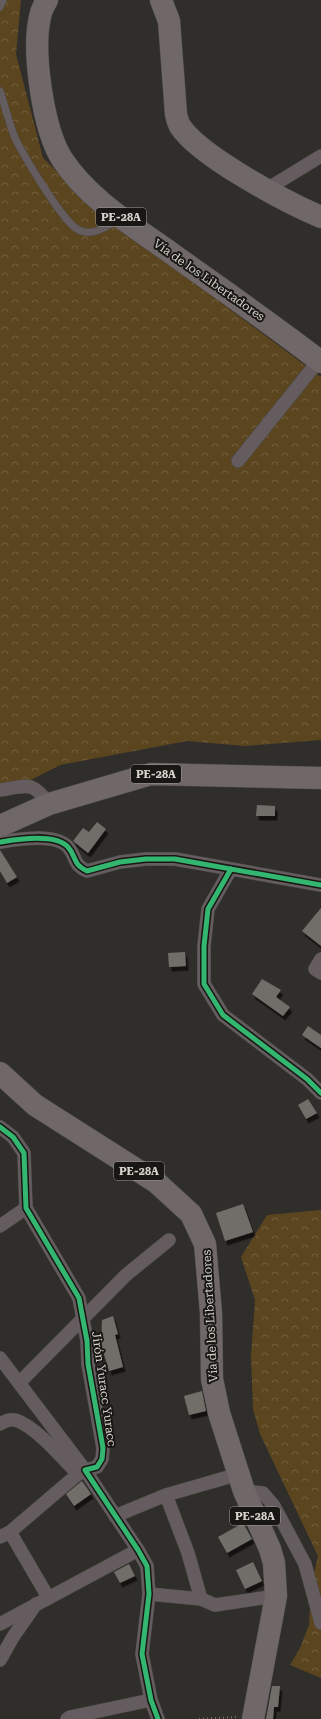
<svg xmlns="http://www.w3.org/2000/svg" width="321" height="1719" viewBox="0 0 321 1719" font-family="'Roboto Serif',serif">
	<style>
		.forest { fill: url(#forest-crowns) }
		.building { fill: #716e6b; filter: url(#shadow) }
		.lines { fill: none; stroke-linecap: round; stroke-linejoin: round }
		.service-casing { stroke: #4d4c48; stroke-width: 8 }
		.minor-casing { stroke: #4d4c48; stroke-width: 14 }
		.trunk-casing { stroke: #4d4c48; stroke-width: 23 }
		.path { stroke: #6c6867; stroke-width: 2.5; stroke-dasharray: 1 3; stroke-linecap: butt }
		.service { stroke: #645c5e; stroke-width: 7 }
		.minor { stroke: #645c5e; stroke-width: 13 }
		.trunk { stroke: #706768; stroke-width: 22 }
		.cycleway-casing { stroke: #191714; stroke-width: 8 }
		.cycleway { stroke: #33b770; stroke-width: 5 }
		.labels { text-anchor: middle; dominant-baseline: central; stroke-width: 4; stroke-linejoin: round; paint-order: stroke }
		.shield { fill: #191714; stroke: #9d9a96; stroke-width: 1 }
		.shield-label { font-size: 11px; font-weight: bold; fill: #d5d2cd }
		.street-label { font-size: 12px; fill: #d5d2cd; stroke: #191714 }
	</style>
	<defs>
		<pattern id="forest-crowns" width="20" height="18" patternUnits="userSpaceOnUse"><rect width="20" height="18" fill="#5a451f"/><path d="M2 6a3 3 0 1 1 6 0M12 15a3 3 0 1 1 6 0" fill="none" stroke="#715f3e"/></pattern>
		<filter id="shadow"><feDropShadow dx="2.5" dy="4.5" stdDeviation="0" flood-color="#0009"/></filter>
	</defs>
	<rect width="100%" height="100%" fill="#302e2a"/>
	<g class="forest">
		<path d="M0,0H21L16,54L43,158L101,214L321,377V740L245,746L187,741L60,765L0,796Z"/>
		<path d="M321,1210V1678L290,1665L300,1648L309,1625L311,1588L318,1556L260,1434L253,1409L251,1356L255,1300L241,1257L267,1215Z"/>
	</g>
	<g class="building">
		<path d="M257,805L275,806V816H256Z"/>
		<path d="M97,822L106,829L88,853L73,841L83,828L89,832Z"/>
		<path d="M0,850L17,877L7,883L0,871Z"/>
		<path d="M321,908V946L302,931Z"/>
		<path d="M185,952L186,966L169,967L168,953Z"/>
		<path d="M262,979L281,990L276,997L290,1007L283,1016L252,994Z"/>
		<path d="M308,1026L321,1035V1048L302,1035Z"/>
		<path d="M308,1099L317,1113L306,1119L298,1105Z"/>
		<path d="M243,1204L253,1232L225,1241L216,1213Z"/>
		<path d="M113,1316L118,1334L115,1335L123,1367L109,1371L101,1344L102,1320Z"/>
		<path d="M202,1391L206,1411L189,1415L184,1396Z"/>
		<path d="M82,1481L91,1494L74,1506L66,1494Z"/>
		<path d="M243,1523L252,1539L227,1553L218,1537Z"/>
		<path d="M253,1562L262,1581L245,1589L236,1570Z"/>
		<path d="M129,1564L135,1576L120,1583L114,1572Z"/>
		<path d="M272,1686H280L278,1707H274L273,1719H266Z"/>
	</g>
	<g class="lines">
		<defs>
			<g id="service">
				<path d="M0,7L3,0"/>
				<path d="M0,91C5,106 9,123 15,138C24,156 61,219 77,229C91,238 108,226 119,219"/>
			</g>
			<g id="minor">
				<path d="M267,189L321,156"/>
				<path d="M238,461L319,360"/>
				<path d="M0,790C27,786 32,780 49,804"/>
				<path d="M1,842C18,839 55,833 68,847C77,857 72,864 87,871L120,862L146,859H175L321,885"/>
				<path d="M231,869L208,909L204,946V984L223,1015L307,1079L321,1093"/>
				<path d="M321,959L315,969L321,973"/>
				<path d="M0,1127L13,1137L24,1153L26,1208L79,1298L87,1341L88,1364L103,1448L102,1459L97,1467L85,1470L138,1550L147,1566L149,1594L142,1654L151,1700L158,1719"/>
				<path d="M0,1226L26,1208"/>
				<path d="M0,1358L85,1470L78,1474L10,1532L0,1537"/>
				<path d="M19,1383L126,1275L169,1240"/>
				<path d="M0,1424C5,1421 12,1418 18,1421C38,1429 62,1458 78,1474"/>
				<path d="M244,1491L263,1493L274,1506L305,1564L321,1623"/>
				<path d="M166,1495L188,1553L201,1599"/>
				<path d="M115,1516L166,1495L239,1474"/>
				<path d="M10,1532L48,1597"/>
				<path d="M149,1594L201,1599L215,1605L276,1596"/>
				<path d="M0,1624L138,1550"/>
				<path d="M0,1660L13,1637L36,1604"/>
				<path d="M67,1719L70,1717L151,1700"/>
			</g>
			<g id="trunk">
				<path d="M47,0C44,5 41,11 40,17C32,51 43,129 62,159C88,199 133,226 171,253C221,289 272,324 321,362"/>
				<path d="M161,0L169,21L176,114C177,118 178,123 180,126C199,156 286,202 321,217"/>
				<path d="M0,826L49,804L151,774L321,778"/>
				<path d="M0,1073L35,1105L156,1182L191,1214L205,1244L211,1313L212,1379L219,1413L244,1491L270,1549L274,1563L276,1596L253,1719"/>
			</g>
		</defs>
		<use href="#service" class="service-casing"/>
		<use href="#minor" class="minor-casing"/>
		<use href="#trunk" class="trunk-casing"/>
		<path class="path" d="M199,1719L236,1717"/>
		<use href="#service" class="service"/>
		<use href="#minor" class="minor"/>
		<use href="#trunk" class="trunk"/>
		<defs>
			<g id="cycleway">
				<path d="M1,842C18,839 55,833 68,847C77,857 72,864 87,871L120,862L146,859H175L321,885"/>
				<path d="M231,869L208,909L204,946V984L223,1015L307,1079L321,1093"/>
				<path d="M0,1127L13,1137L24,1153L26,1208L79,1298L87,1341L88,1364L103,1448L102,1459L97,1467L85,1470L138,1550L147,1566L149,1594L142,1654L151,1700L158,1719"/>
			</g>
		</defs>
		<use href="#cycleway" class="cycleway-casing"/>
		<use href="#cycleway" class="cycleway"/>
	</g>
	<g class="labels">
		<g class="shield">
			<rect x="96" y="208" width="50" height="18" rx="3"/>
			<rect x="131" y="765" width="50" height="18" rx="3"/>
			<rect x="114" y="1162" width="50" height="18" rx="3"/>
			<rect x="230" y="1507" width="50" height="18" rx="3"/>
		</g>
		<g class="shield-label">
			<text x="121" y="217">PE-28A</text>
			<text x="156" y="774">PE-28A</text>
			<text x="139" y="1171">PE-28A</text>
			<text x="255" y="1516">PE-28A</text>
		</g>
		<g class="street-label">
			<text transform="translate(209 280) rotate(35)">Vía de los Libertadores</text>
			<text transform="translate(210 1316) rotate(-93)">Vía de los Libertadores</text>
			<text transform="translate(104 1389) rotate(82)">Jirón Yuracc Yuracc</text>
		</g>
	</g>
</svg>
